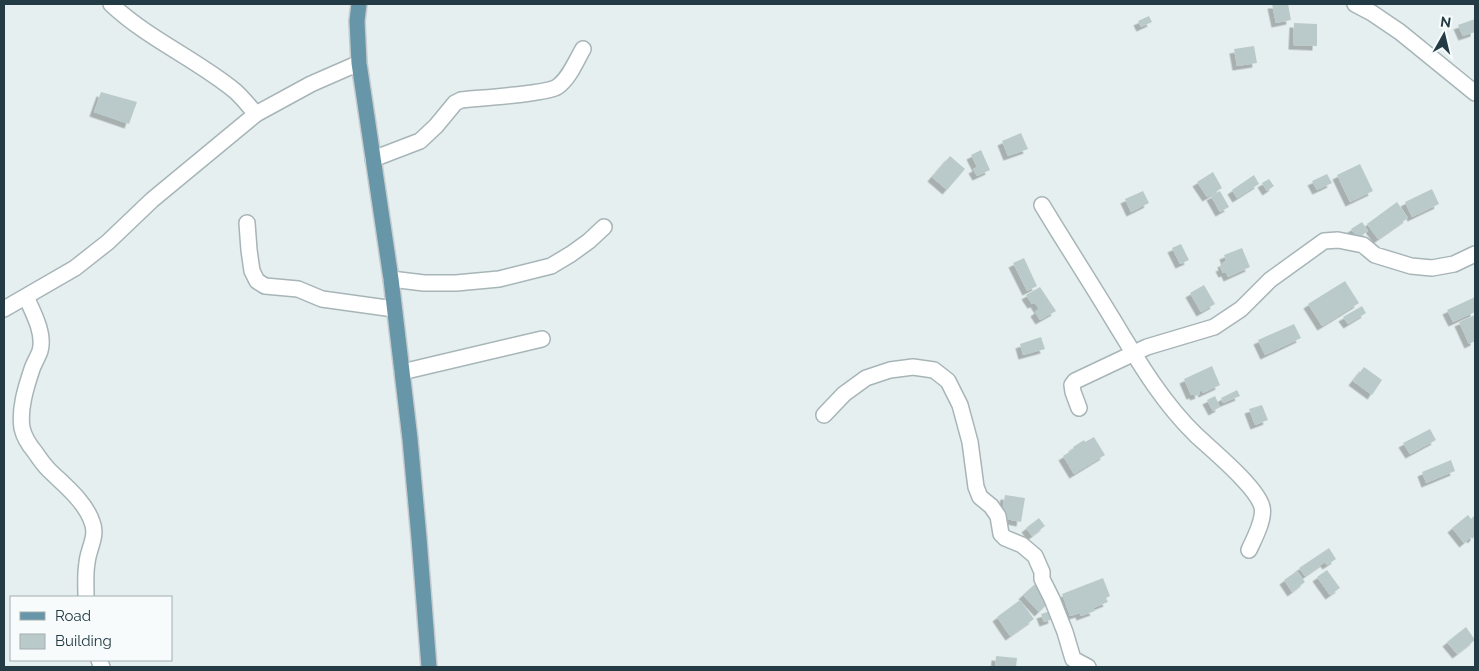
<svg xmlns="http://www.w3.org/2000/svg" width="1479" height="671" viewBox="0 0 1479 671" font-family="Raleway,sans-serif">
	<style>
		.building { fill: #bacacb; filter: url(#shadow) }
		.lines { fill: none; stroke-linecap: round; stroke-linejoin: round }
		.minor-casing { stroke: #a7b5b8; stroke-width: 18 }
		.major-casing { stroke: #c6ccce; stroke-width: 18 }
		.minor { stroke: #fff; stroke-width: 15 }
		.major { stroke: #6796a8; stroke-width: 15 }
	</style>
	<defs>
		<filter id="shadow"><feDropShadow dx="-4.5" dy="4.5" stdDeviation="0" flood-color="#0004"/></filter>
	</defs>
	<rect width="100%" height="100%" fill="#e5efef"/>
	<g class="building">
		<path d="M1272,4H1288L1291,20L1276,23Z"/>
		<path d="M1149,16L1152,22L1141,27L1138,21Z"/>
		<path d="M1475,19V32L1463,36L1458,25Z"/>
		<path d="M1294,23L1317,24V46L1293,45Z"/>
		<path d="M1254,46L1257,63L1237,66L1234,49Z"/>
		<path d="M101,92L137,102L129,124L94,112Z"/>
		<path d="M1021,133L1028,149L1008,156L1002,141Z"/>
		<path d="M981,150L990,170L977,176L973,169L977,167L971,155Z"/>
		<path d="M950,156L965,169L947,190L932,177Z"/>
		<path d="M1360,164L1373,191L1350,202L1337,175Z"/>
		<path d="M1213,172L1222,188L1207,197L1197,182Z"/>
		<path d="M1327,174L1332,183L1317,190L1312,181Z"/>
		<path d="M1254,175L1259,184L1237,198L1232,190Z"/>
		<path d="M1269,179L1274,186L1267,191L1262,183Z"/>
		<path d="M1432,189L1439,204L1412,217L1405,202Z"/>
		<path d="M1143,191L1149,203L1131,212L1125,199Z"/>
		<path d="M1220,191L1229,207L1220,212L1211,196Z"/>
		<path d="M1397,202L1408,218L1378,239L1367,224Z"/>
		<path d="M1362,222L1368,231L1358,238L1351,229Z"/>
		<path d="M1181,244L1189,260L1180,264L1172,248Z"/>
		<path d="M1242,248L1250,267L1228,277L1226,272L1223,273L1220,267L1223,266L1222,263L1226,261L1224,255Z"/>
		<path d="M1024,258L1037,286L1027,291L1013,263Z"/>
		<path d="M1345,281L1359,303L1322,326L1308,304Z"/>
		<path d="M1204,285L1215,304L1201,312L1190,293Z"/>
		<path d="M1040,287L1056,311L1040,320L1035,312L1039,309L1035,303L1032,304L1026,295Z"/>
		<path d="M1475,297V312L1453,322L1447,310Z"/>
		<path d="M1362,306L1366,313L1348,324L1343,317Z"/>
		<path d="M1475,315V341L1469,344L1459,322Z"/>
		<path d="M1294,324L1301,338L1265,355L1258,340Z"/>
		<path d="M1041,337L1045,349L1023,355L1020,344Z"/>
		<path d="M1212,366L1220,385L1203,393L1202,390L1199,392L1200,394L1195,396L1194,394L1191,395L1184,379Z"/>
		<path d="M1364,367L1382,380L1372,395L1353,381Z"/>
		<path d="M1237,390L1240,396L1223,403L1221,398Z"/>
		<path d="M1215,396L1220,407L1213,411L1207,400Z"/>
		<path d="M1262,405L1268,420L1255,425L1249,409Z"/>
		<path d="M1430,429L1436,440L1410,454L1403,443Z"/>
		<path d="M1094,437L1105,455L1074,474L1063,456L1074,449L1073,447L1084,440L1085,442Z"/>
		<path d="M1451,460L1455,471L1426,483L1422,472Z"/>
		<path d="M1005,495L1025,498L1021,522L1001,518Z"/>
		<path d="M1468,515L1471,519L1475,515V536L1472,539L1471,537L1464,543L1452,528Z"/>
		<path d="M1039,518L1045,526L1032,536L1026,528Z"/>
		<path d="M1329,548L1336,559L1327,565L1325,562L1305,576L1299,568Z"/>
		<path d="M1327,570L1340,588L1330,595L1317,577Z"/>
		<path d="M1297,571L1305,582L1292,592L1284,580Z"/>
		<path d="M1103,578L1110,596L1106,598L1108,602L1093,608L1095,611L1081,616L1080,613L1070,616L1062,594Z"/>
		<path d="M1035,584L1051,600L1039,612L1023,595Z"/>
		<path d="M1020,600L1034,619L1010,636L997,617Z"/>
		<path d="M1051,611L1053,619L1044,622L1041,614Z"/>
		<path d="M1466,627L1475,640L1457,654L1447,642Z"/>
		<path d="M996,656L1017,658L1016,667H995Z"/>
	</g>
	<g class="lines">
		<defs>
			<g id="minor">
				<path d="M111,4C148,39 196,59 235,91C242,97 249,106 256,114"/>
				<path d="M1355,4L1372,13L1400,32L1475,93"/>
				<path d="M373,159L420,141L436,126L455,103L461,100C478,98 546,94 557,87C569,79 576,61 583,49"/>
				<path d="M1042,205C1065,243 1089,280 1112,318C1137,359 1161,401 1196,435C1212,450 1257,487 1262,507C1265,519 1254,539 1249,550"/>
				<path d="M247,223L249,250L252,271L257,281L265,286L298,289L322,299L394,309"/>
				<path d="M391,279L424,283H456L499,279L551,266L571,254L589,241L604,227"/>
				<path d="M26,297C33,312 45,334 40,351C38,357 34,363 32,369C26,387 19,409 22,428C24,437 29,445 35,452C39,458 43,464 49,470C64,485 85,501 92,522C98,536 88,549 87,563C85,574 86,586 86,597"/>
				<path d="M4,309L75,268L108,242L152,200L256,114L311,84L359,63"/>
				<path d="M402,372L542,339"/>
				<path d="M1079,408L1073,392L1072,385L1075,381L1147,347L1214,327L1241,309L1270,280L1324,241L1338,240L1363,245L1375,255L1411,266L1432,268L1454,264L1475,254"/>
				<path d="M824,415L844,394L866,378L890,370L913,367L934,370L948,381L960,405L970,442L976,487L980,497L991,506L998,516L1001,534L1005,538L1022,545L1035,556L1042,572V579L1052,599L1065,632L1073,659L1088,667"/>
				<path d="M99,660L102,667"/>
			</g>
			<path id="major" d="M359,4L357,21L359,63L391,279L410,439L419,538L429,667"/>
		</defs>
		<use href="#minor" class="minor-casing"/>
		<use href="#major" class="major-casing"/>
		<use href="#minor" class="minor"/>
		<use href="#major" class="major"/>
	</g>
	<rect width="1479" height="671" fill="none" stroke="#223b44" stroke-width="10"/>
	<rect x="10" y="596" width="162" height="65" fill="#f7fbfb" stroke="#a2aeb2"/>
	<rect x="20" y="612" width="25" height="8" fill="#6796a8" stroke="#a2aeb2"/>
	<text x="55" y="621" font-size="15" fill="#223b44">Road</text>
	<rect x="20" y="634" width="25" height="15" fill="#bacacb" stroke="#a2aeb2"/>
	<text x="55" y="646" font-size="15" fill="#223b44">Building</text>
	<g transform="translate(1444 35) rotate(8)" stroke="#f7fbfb" stroke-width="4" paint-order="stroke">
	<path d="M0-4L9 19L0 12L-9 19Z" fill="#223b44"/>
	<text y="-8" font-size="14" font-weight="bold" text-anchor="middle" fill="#223b44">N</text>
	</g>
</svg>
